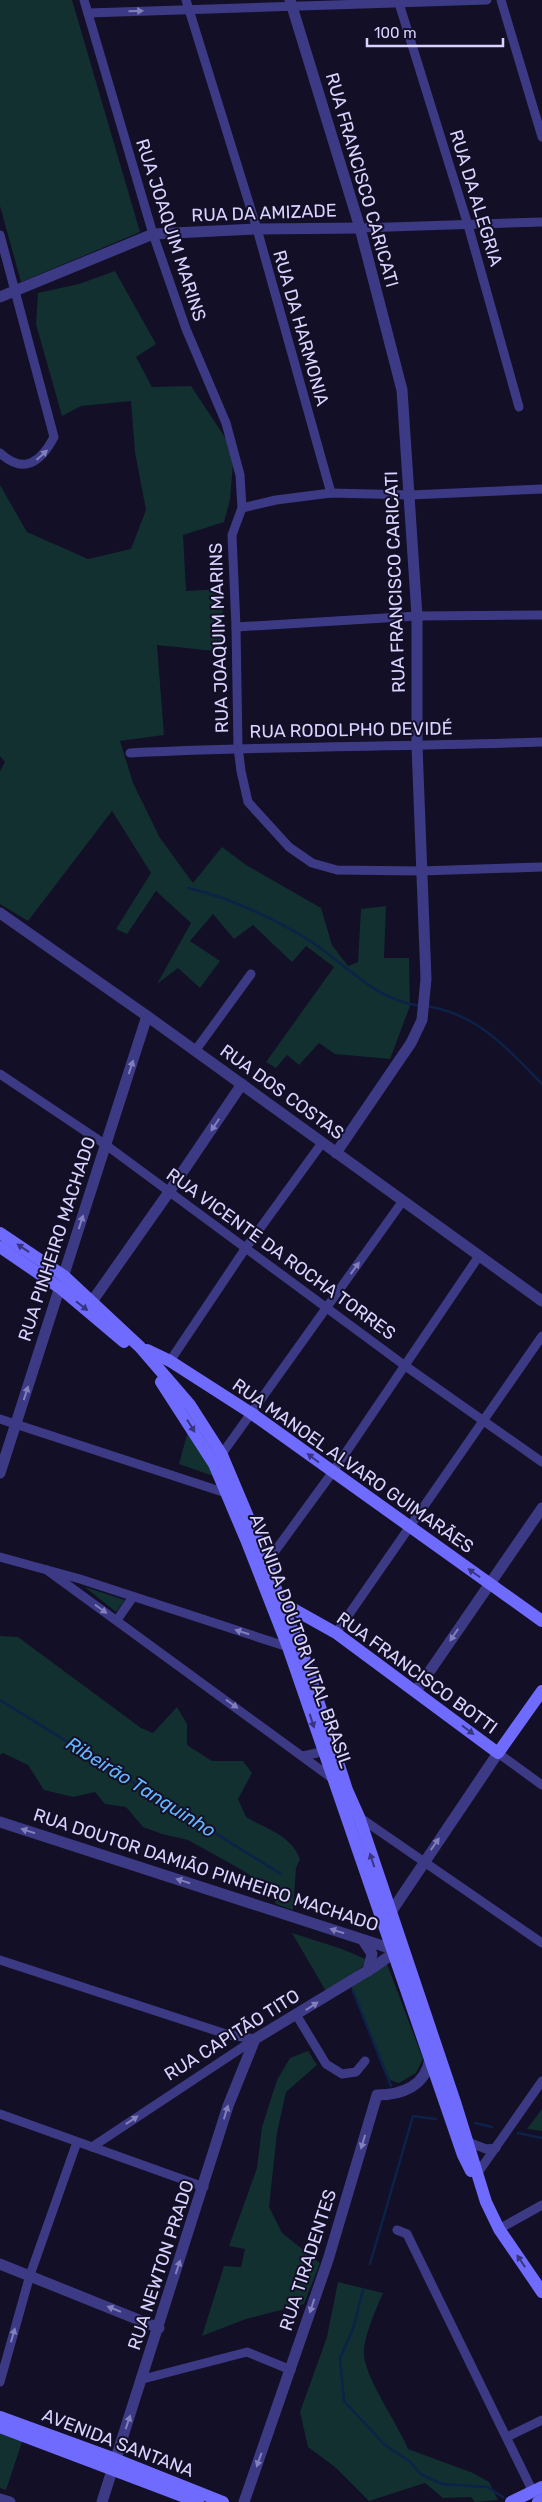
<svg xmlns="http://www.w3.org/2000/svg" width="542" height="2502" viewBox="0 0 542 2502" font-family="Rubik,sans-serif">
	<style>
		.green { fill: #12302f }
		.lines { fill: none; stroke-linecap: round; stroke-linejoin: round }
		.stream { stroke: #0c2248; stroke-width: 2.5 }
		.minor { stroke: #3d3a85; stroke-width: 9 }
		.tertiary { stroke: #3d3a85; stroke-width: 11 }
		.secondary { stroke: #6f6bff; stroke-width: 12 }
		.oneway { fill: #837fbc }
		.oneway2 { fill: #38347d }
		.labels { text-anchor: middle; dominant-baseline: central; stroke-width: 4; stroke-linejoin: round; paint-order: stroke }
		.street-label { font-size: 18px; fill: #d9d4ff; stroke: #130f26 }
		.water-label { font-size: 19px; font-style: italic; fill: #62b6ff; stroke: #130f26 }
	</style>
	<rect width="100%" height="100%" fill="#130f26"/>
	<g class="green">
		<path d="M0,0H72L140,232L21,282L0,206Z"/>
		<path d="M115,271L156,344L136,357L152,387L191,386L234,451L230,500L224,522L183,535L186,591L222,589L224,652L157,645L164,735L120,741L133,783L160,838L193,883L222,847L246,865L321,908L332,945L348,966L358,962L361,909L386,906L384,958H409L410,1006L390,1059L335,1054L319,1043L299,1065L287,1055L276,1068L266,1062L334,967L306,946L292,962L253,925L234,939L213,914L190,941L220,961L200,988L178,968L157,984L191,923L156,891L127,934L116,929L151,873L112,811L28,921L0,904V771L5,762L0,756V485L27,532L88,559L131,549L146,510L135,452L131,401L81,406L62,416L36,324L38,293L79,284Z"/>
		<path d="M188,1431L216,1477L179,1464Z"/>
		<path d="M85,1587L125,1600L116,1612Z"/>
		<path d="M0,1636L18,1637L141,1728L153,1733L177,1707L187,1724V1745L212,1761H243L252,1773L238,1799L246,1817C268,1830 290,1834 300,1859L296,1868L293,1910L276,1904L270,1889L242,1870L188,1840L162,1834L143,1827L126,1807L105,1804L95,1792L73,1797L44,1790L28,1765L3,1753L0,1755Z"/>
		<path d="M292,1933L342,1949L370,1961L327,1993Z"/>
		<path d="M387,1964L423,2059L416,2073L399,2083L390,2080L350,1984Z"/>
		<path d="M308,2051L317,2065L286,2092L277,2133L269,2207L282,2233L320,2263L304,2304L246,2319L202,2336L224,2266L241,2267L245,2249L229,2246L257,2168L262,2127L277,2080L290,2058Z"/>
		<path d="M542,2109V2131L527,2129Z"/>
		<path d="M338,2282L383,2293C376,2309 363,2338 364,2355C366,2380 398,2424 408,2449L473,2473L489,2482L498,2500L475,2502L471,2497L443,2498L425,2483L369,2501L335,2467L308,2447L300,2412L327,2337Z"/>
		<path d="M0,2431L23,2439L6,2490L0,2488Z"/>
	</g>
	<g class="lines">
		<g class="stream">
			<path d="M188,888C228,897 268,916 304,937C345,962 370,998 420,1006"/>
			<path d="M426,1006C478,1014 507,1048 542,1084"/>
			<path d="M0,1700L281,1874"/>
			<path d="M353,1991L391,2086"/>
			<path d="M475,2123L492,2127"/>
			<path d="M518,2133L542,2138"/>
			<path d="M370,2264L413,2116L436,2119"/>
			<path d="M363,2290L353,2329L340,2358L344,2401L385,2445L409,2461L422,2475L442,2484L487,2487L503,2497"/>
		</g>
		<g class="minor">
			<path d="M84,0L153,234L186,329L226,423L240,475L242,508L232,535L236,627L238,747L241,771L248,802L289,847L312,863L337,870L421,871L542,867"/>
			<path d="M186,0L257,229L331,493"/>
			<path d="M398,0L468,225L519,407"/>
			<path d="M501,0L542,137"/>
			<path d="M88,13L487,0"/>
			<path d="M360,228L542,222"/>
			<path d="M0,235L54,437C41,462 24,475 0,453"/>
			<path d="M242,508L276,500L331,493L411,495L542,489"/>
			<path d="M236,627L417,616L542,615"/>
			<path d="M130,753C267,746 405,747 542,742"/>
			<path d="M195,1051L251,974"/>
			<path d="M0,1074L106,1145L404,1365L542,1462"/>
			<path d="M170,1361L245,1249L322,1143"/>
			<path d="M0,1419L229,1494"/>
			<path d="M219,1458L402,1202"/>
			<path d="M0,1557L80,1579L291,1648"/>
			<path d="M267,1562L332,1473L479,1256"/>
			<path d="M47,1570L333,1779"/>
			<path d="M117,1620L133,1597"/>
			<path d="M336,1633L542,1336"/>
			<path d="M498,1753L542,1785"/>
			<path d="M303,1756L317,1753L328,1747"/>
			<path d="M359,1817L542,1943"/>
			<path d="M0,1960L229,2035L255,2039"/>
			<path d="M297,2016L326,2064L342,2074L356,2072L365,2061"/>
			<path d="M0,2114L204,2187"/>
			<path d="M468,2142L486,2149L496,2148"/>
			<path d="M92,2147L255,2039"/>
			<path d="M477,2174L542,2081"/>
			<path d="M499,2229L542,2205"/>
			<path d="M397,2230L407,2234L533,2492"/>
			<path d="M143,2379L247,2352L291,2370"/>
			<path d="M0,2382L30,2275L77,2142"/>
			<path d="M507,2437L542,2420"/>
		</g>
		<g class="tertiary">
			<path d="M290,0L360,228L402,390L417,616V746L426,979L422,1020L411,1043L336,1153"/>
			<path d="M0,297L153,234L257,229L360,228"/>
			<path d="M0,913L147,1016L542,1301"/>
			<path d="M93,1300L169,1192L242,1084"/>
			<path d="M0,1473L147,1016"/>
			<path d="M416,1691L542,1508"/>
			<path d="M0,1822L386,1947H391L398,1943"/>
			<path d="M387,1918L498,1753"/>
			<path d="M363,1940L372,1954L368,1971"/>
			<path d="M0,2264L159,2328"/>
			<path d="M0,2499L10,2502"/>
			<path d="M102,2502L228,2106L255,2039L374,1967L399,1949"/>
			<path d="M244,2502L328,2260L377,2095C402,2095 426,2086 430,2058"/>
		</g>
		<g class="secondary">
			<path d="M0,1233L64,1276L140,1347L190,1405L222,1455L267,1562L280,1601L302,1651L347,1790L359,1817L456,2105L486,2202L499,2229L542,2292"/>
			<path d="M0,1247L60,1288L124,1342"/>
			<path d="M147,1350L170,1361L251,1413L542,1621"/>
			<path d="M161,1382L214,1464L247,1542L288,1647L463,2155L471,2171"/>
			<path d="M279,1601L336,1633L498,1753L542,1691"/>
			<path d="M0,2417L115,2459L223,2502"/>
			<path d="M0,2427L198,2502"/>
			<path d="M511,2502L542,2487"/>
			<path d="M538,2502L542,2500"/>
		</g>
	</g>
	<defs><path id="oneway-solid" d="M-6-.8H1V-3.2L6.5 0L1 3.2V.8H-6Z" transform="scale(1.25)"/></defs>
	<g class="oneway">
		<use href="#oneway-solid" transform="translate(136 11) rotate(-2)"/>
		<use href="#oneway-solid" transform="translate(42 455) rotate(-42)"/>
		<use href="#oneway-solid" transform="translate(131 1067) rotate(-72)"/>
		<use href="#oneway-solid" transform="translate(215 1125) rotate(124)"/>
		<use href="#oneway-solid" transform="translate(81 1222) rotate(-72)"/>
		<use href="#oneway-solid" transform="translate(355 1268) rotate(-54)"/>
		<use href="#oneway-solid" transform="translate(26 1393) rotate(-72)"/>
		<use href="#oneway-solid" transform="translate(101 1609) rotate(36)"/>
		<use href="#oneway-solid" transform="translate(242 1632) rotate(-162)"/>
		<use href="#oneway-solid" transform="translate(454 1635) rotate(124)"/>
		<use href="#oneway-solid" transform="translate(232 1704) rotate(36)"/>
		<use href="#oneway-solid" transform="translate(28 1831) rotate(-162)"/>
		<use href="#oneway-solid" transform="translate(435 1844) rotate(-55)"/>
		<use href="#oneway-solid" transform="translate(183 1881) rotate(-162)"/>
		<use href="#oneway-solid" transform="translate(337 1931) rotate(-162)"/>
		<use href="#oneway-solid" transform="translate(312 2006) rotate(-33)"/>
		<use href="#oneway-solid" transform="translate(226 2112) rotate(-73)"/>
		<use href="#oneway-solid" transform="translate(132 2120) rotate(-34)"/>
		<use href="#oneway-solid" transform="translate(363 2142) rotate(107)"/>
		<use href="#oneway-solid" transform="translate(178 2267) rotate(-72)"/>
		<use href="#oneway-solid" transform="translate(312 2306) rotate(108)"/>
		<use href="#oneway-solid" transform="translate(114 2309) rotate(-158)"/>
		<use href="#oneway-solid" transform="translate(13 2335) rotate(-74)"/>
		<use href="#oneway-solid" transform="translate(128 2422) rotate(-71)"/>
		<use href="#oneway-solid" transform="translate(259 2460) rotate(110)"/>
	</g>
	<g class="oneway2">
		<use href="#oneway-solid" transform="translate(23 1248) rotate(-146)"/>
		<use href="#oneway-solid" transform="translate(82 1306) rotate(38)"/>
		<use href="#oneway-solid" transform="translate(191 1426) rotate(58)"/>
		<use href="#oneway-solid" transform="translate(313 1458) rotate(-143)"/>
		<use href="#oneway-solid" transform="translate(474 1573) rotate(-145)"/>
		<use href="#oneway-solid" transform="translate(312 1721) rotate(72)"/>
		<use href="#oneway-solid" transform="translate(468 1730) rotate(37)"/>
		<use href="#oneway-solid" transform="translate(372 1860) rotate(-108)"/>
		<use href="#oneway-solid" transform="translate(521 2261) rotate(-124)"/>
	</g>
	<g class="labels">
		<g class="street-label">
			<text transform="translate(362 180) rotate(74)">RUA FRANCISCO CARICATI</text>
			<text transform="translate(476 198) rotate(73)">RUA DA ALEGRIA</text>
			<text transform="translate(264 213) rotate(-2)">RUA DA AMIZADE</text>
			<text transform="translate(171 230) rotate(72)">RUA JOAQUIM MARINS</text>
			<text transform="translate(301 328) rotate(74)">RUA DA HARMONIA</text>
			<text transform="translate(395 582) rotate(-92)">RUA FRANCISCO CARICATI</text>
			<text transform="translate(219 638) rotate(-92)">RUA JOAQUIM MARINS</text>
			<text transform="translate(351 730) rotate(-1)">RUA RODOLPHO DEVIDÉ</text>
			<text transform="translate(282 1092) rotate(36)">RUA DOS COSTAS</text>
			<text transform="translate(57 1239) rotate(-72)">RUA PINHEIRO MACHADO</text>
			<text transform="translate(281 1254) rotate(36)">RUA VICENTE DA ROCHA TORRES</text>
			<text transform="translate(353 1466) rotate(35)">RUA MANOEL ALVARO GUIMARÃES</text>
			<text transform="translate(301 1641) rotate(70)">AVENIDA DOUTOR VITAL BRASIL</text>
			<text transform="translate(417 1673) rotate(36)">RUA FRANCISCO BOTTI</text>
			<text transform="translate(206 1870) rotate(18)">RUA DOUTOR DAMIÃO PINHEIRO MACHADO</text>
			<text transform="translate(232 2035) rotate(-32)">RUA CAPITÃO TITO</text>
			<text transform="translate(308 2260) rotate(-72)">RUA TIRADENTES</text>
			<text transform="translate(161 2265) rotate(-72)">RUA NEWTON PRADO</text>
			<text transform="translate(118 2443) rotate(21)">AVENIDA SANTANA</text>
		</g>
		<g class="water-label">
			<text transform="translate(141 1787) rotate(32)">Ribeirão Tanquinho</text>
		</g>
	</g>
	<path d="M367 38v8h136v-8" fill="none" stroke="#d9d4ff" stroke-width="2.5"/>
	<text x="374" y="38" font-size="15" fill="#d9d4ff" stroke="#130f26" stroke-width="4" paint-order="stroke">100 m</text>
</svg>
